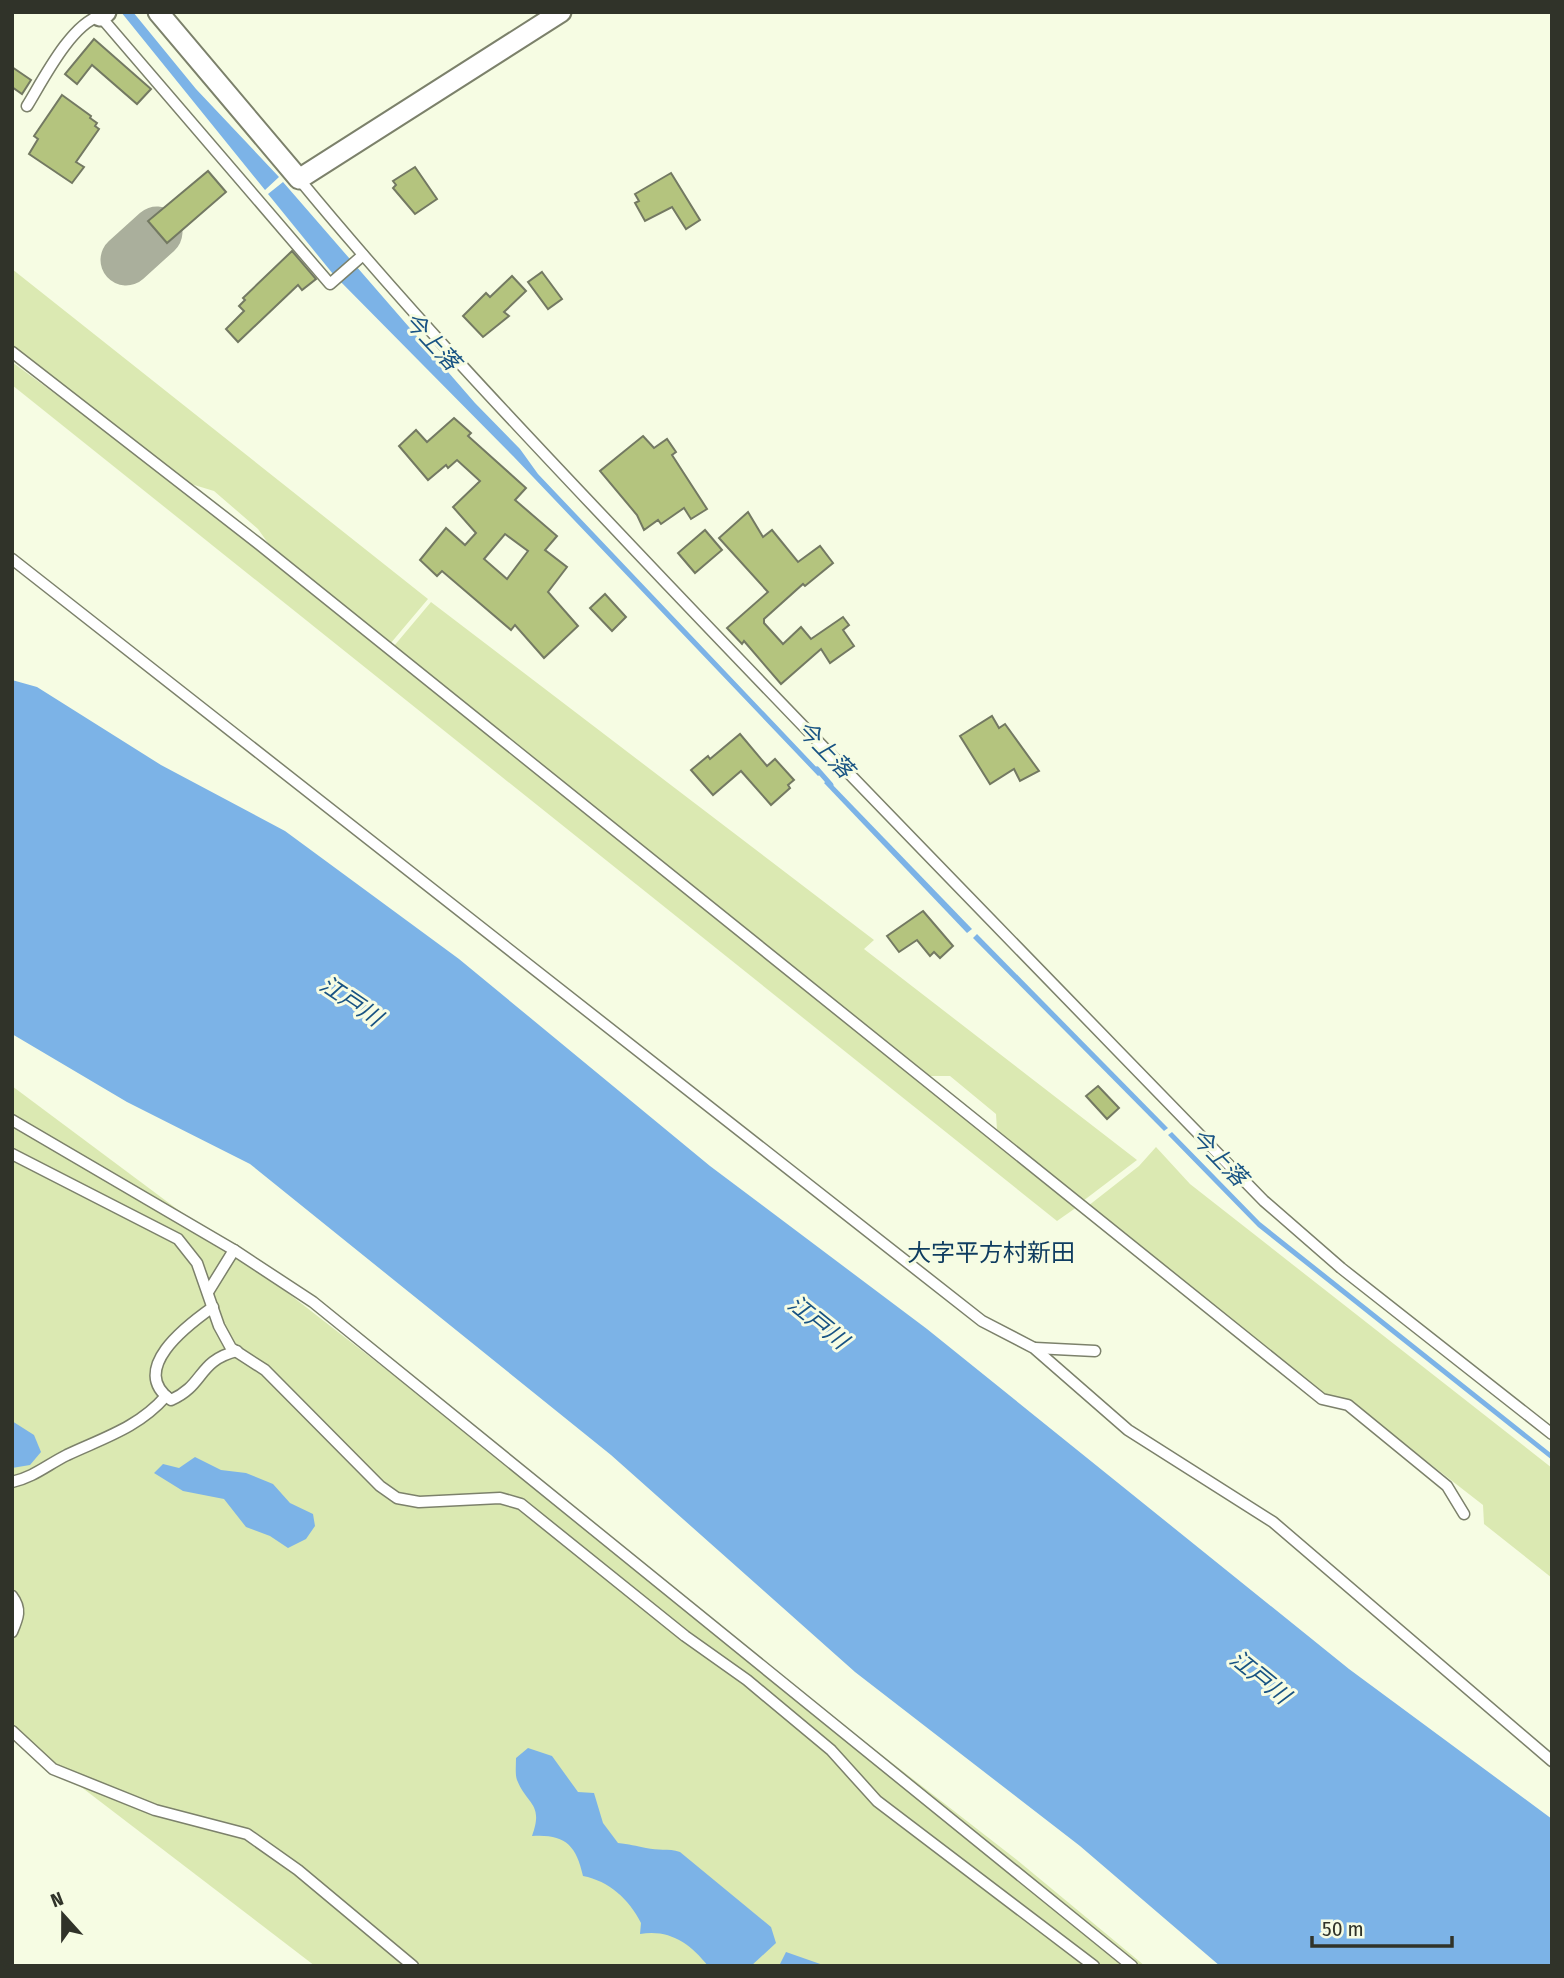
<svg xmlns="http://www.w3.org/2000/svg" width="1564" height="1978" viewBox="0 0 1564 1978" font-family="'Fira Sans Condensed','Noto Sans JP',sans-serif">
	<style>
		.green { fill: #dbe9b2 }
		.water { fill: #7cb3e7 }
		.lines { fill: none; stroke-linecap: round; stroke-linejoin: round }
		.stream { stroke: #7cb3e7; stroke-width: 5 }
		.taxiway { stroke: #aaaf9c; stroke-width: 51 }
		.building { fill: #b4c47e; stroke: #737962; stroke-width: 2; fill-rule: evenodd }
		.lane-casing { stroke: #7c816b; stroke-width: 13 }
		.street-casing { stroke: #7c816b; stroke-width: 23 }
		.lane { stroke: #fff; stroke-width: 10 }
		.street { stroke: #fff; stroke-width: 19 }
		.labels { text-anchor: middle; dominant-baseline: central; stroke-width: 6; stroke-linejoin: round; paint-order: stroke }
		.water-label { font-size: 23px; font-style: italic; fill: #185383; stroke: #f6fce3 }
		.quarter-label { font-size: 24px; fill: #0f3c60; stroke: #f6fce3 }
	</style>
	<rect width="100%" height="100%" fill="#f6fce3"/>
	<g class="green">
		<path d="M12,269L428,599L390,644L273,550L258,529L214,491L191,484L12,348Z"/>
		<path d="M12,362L172,480L1077,1207L1057,1221L12,385Z"/>
		<path d="M431,602L874,940L864,949L1137,1160L1083,1201L997,1130L996,1114L950,1076H927L394,646Z"/>
		<path d="M12,1086L248,1262L1017,1860L1145,1966H315L12,1734Z"/>
		<path d="M1156,1147L1190,1184L1552,1468V1578L1484,1524L1483,1505L1348,1400L1324,1396L1088,1206L1139,1166Z"/>
	</g>
	<g class="water">
		<path d="M121,12H133L196,89L279,177L265,190Z"/>
		<path d="M283,182L475,403L520,449L538,474L822,773L818,776L513,456L333,274L268,194Z"/>
		<path d="M12,680L37,687L161,765L285,831L459,959L710,1166L927,1329L1349,1669L1552,1819V1966H1220L1080,1846L855,1672L611,1455L250,1164L127,1102L12,1034Z"/>
		<path d="M828,780L972,929L967,933L824,783Z"/>
		<path d="M977,934L1168,1128L1164,1131L973,938Z"/>
		<path d="M1172,1132L1260,1222L1552,1454V1460L1258,1227L1168,1135Z"/>
		<path d="M12,1421L34,1435L41,1452L30,1465L12,1468Z"/>
		<path d="M195,1457L221,1470L246,1473L273,1484L290,1503L313,1514L315,1526L306,1539L288,1548L270,1536L246,1527L224,1499L183,1491L154,1473L163,1464L179,1468Z"/>
		<path d="M528,1748L552,1756L578,1792L594,1793L603,1823L618,1843C629,1844 636,1846 646,1848C658,1851 668,1848 680,1852L771,1927L776,1943L751,1966H708C690,1943 669,1929 640,1934L641,1923C629,1899 609,1881 583,1876C576,1844 564,1834 532,1836C544,1803 527,1805 517,1780C515,1774 516,1765 516,1758Z"/>
		<path d="M786,1952L826,1966H779Z"/>
	</g>
	<g class="lines">
		<path class="stream" d="M817,769L831,785"/>
		<path class="taxiway" d="M126,260L157,232"/>
	</g>
	<g class="building">
		<path d="M94,39L151,89L137,104L92,65L77,84L65,74Z"/>
		<path d="M12,67L31,80L22,94L12,87Z"/>
		<path d="M62,95L91,116L90,118L97,123L95,126L99,129L76,162L84,167L72,183L29,154L38,139L34,136Z"/>
		<path d="M415,167L437,199L415,214L393,188L396,185L393,181Z"/>
		<path d="M208,171L226,192L167,243L148,221Z"/>
		<path d="M671,173L700,220L686,229L672,207L645,221L635,203L639,201L635,194Z"/>
		<path d="M292,251L316,279L302,290L298,285L238,342L226,329L244,311L239,306L245,300L243,298Z"/>
		<path d="M542,272L562,299L548,309L528,282Z"/>
		<path d="M512,276L526,291L504,312L509,316L483,337L463,316L486,293L490,297Z"/>
		<path d="M454,418L471,433L468,436L526,488L515,500L557,536L545,550L567,567L548,592L578,626L544,658L515,625L511,630L442,571L437,576L420,560L446,528L465,545L476,533L453,507L480,481L457,460L448,468L446,465L428,480L399,446L416,430L427,442ZM505,534L528,551L507,579L484,559Z"/>
		<path d="M643,436L654,448L667,439L676,452L672,455L707,509L691,519L684,508L661,524L658,520L644,530L637,515L600,471Z"/>
		<path d="M748,512L763,537L772,530L798,562L820,546L833,563L805,586L803,584L764,619V623L783,644L801,627L811,639L843,617L849,625L843,630L854,646L830,663L821,649L781,684L744,641L742,644L727,628L768,592L719,538Z"/>
		<path d="M705,530L722,550L695,573L678,553Z"/>
		<path d="M605,594L626,617L612,631L590,608Z"/>
		<path d="M992,716L999,728L1005,724L1039,771L1020,781L1014,769L990,784L960,736Z"/>
		<path d="M740,734L767,766L775,759L794,780L788,785L790,788L771,805L741,771L713,795L691,770L708,756L710,759Z"/>
		<path d="M923,911L953,946L940,958L934,952L930,956L917,940L899,952L887,936Z"/>
		<path d="M1098,1086L1119,1108L1107,1119L1086,1096Z"/>
	</g>
	<g class="lines">
		<defs>
			<g id="lane">
				<path d="M27,106C43,80 71,24 100,16L330,284L363,255"/>
				<path d="M299,179C416,321 544,454 670,587C866,793 1066,997 1264,1201L1341,1268L1552,1434"/>
				<path d="M12,352L259,544L1322,1399L1348,1405L1447,1486L1464,1514"/>
				<path d="M12,559L982,1321L1034,1348L1128,1430L1273,1522L1552,1761"/>
				<path d="M12,1120L234,1250L313,1302L1132,1966"/>
				<path d="M12,1154L178,1239L197,1263L219,1326L231,1348L265,1370L380,1486L397,1498L419,1502L500,1498L521,1504L685,1636L747,1680L831,1750L877,1801L1094,1966"/>
				<path d="M208,1292L234,1250"/>
				<path d="M213,1307C186,1326 128,1370 171,1400C205,1385 197,1361 237,1351"/>
				<path d="M1035,1348L1095,1351"/>
				<path d="M12,1482C34,1477 47,1465 67,1455C103,1438 138,1428 166,1396"/>
				<path d="M12,1596C22,1609 18,1618 12,1632"/>
				<path d="M12,1731L53,1769L155,1810L247,1834L298,1870L413,1966"/>
			</g>
			<g id="street">
				<path d="M158,12L299,179L561,12"/>
				<path d="M100,16L106,12"/>
			</g>
		</defs>
		<use href="#lane" class="lane-casing"/>
		<use href="#street" class="street-casing"/>
		<use href="#lane" class="lane"/>
		<use href="#street" class="street"/>
	</g>
	<g class="labels">
		<g class="water-label">
			<text transform="translate(432 341) rotate(47)">今上落</text>
			<text transform="translate(825 749) rotate(46)">今上落</text>
			<text transform="translate(351 1001) rotate(34)">江戸川</text>
			<text transform="translate(1219 1157) rotate(46)">今上落</text>
			<text transform="translate(818 1322) rotate(39)">江戸川</text>
			<text transform="translate(1260 1677) rotate(39)">江戸川</text>
		</g>
		<g class="quarter-label">
			<text x="991" y="1253">大字平方村新田</text>
		</g>
	</g>
	<rect width="1564" height="1978" fill="none" stroke="#303329" stroke-width="28"/>
	<g transform="translate(63 1915) rotate(339)" stroke="#f6fce3" stroke-width="5" paint-order="stroke">
	<path d="M0-5L12 26L0 18L-12 26Z" fill="#303329"/>
	<text y="-10" font-size="19" font-weight="bold" text-anchor="middle" fill="#303329">N</text>
	</g>
	<path d="M1312 1936v10h140v-10" fill="none" stroke="#303329" stroke-width="3.5"/>
	<text x="1322" y="1936" font-size="21" fill="#303329" stroke="#f6fce3" stroke-width="5" paint-order="stroke">50 m</text>
</svg>
